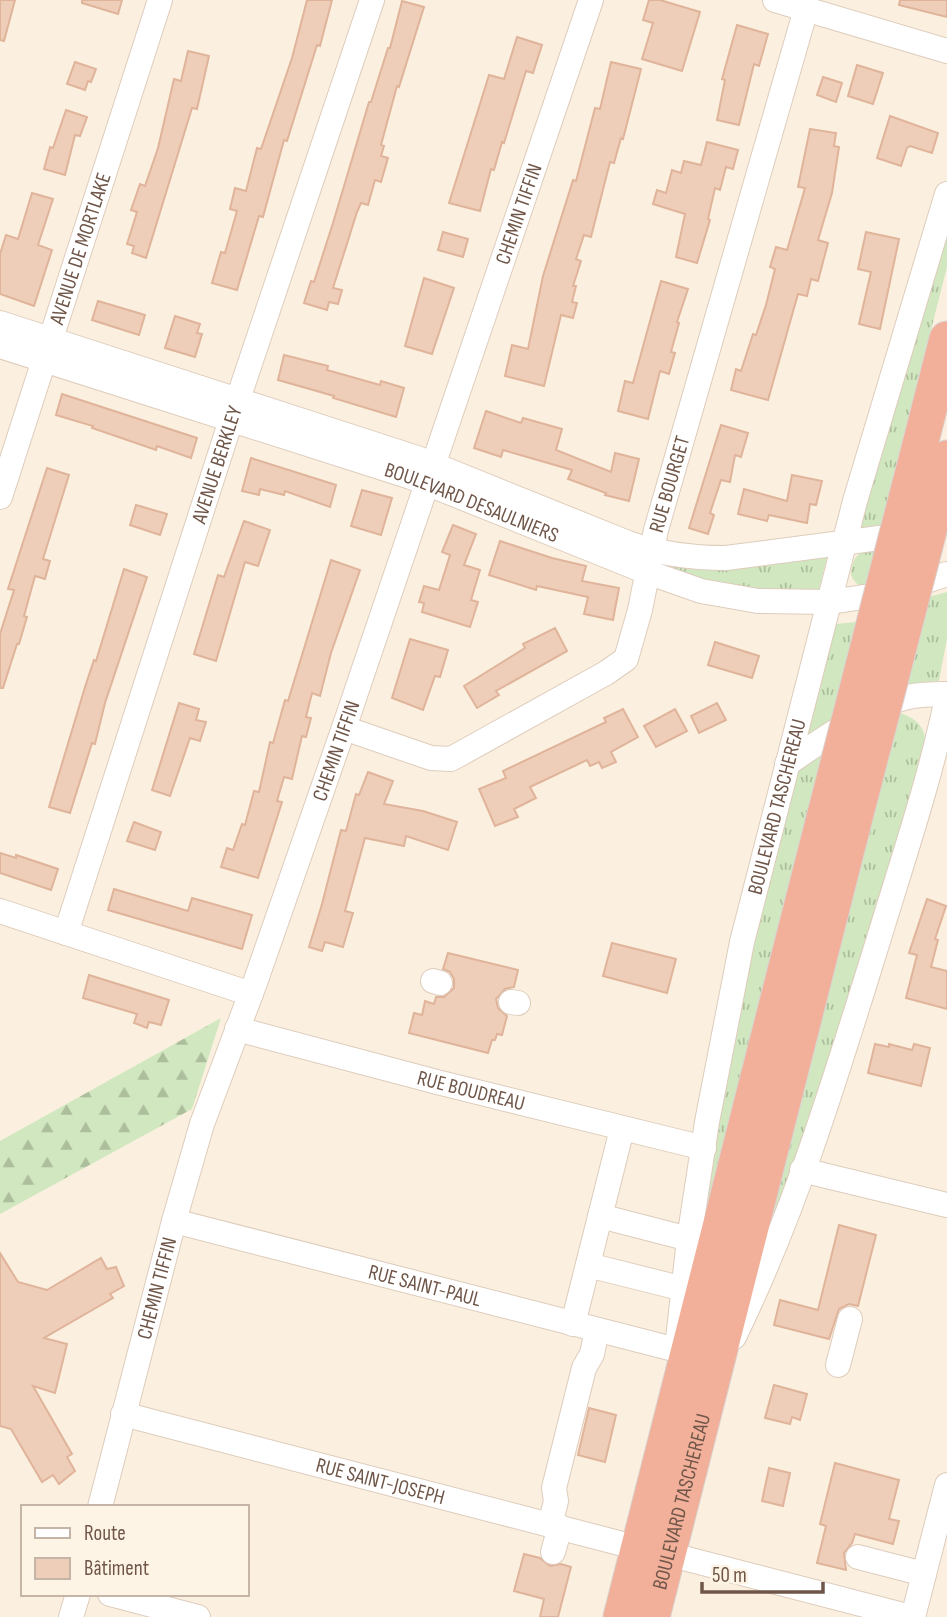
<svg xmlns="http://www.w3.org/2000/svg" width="947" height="1617" viewBox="0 0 947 1617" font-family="'Sofia Sans Condensed',sans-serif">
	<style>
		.grass { fill: url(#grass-tufts) }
		.forest { fill: url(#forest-firs) }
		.building { fill: #eecdb9; stroke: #e0b49a; stroke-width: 2 }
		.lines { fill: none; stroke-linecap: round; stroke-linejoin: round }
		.minor-casing { stroke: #deccbc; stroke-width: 26 }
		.highway-casing { stroke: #dad3d0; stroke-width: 37 }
		.minor { stroke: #fff; stroke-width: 24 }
		.highway { stroke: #f2af99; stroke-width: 35 }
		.highway-bridge-casing { stroke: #dad3d0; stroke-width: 37; stroke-linecap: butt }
		.highway-bridge { stroke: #f2af99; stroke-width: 35 }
		.labels { text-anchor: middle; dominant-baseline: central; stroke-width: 5; stroke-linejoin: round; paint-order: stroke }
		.street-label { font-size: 21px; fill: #6f5649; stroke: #fef4e5 }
	</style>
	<defs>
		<pattern id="grass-tufts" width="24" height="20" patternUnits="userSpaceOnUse" patternTransform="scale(1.75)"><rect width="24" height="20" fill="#d0e7bf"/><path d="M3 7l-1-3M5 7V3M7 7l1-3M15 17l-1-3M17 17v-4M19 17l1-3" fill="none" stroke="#adbe9d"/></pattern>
		<pattern id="forest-firs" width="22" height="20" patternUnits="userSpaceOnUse" patternTransform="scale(1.75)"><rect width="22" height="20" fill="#d0e7bf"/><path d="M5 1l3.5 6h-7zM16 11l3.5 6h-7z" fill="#adbe9d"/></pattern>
	</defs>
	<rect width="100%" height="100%" fill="#fbf0df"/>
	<g class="grass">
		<path d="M947,233V267L881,525L860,528Z"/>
		<path d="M875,548L865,587C858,586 854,582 851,575C852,557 858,551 875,548Z"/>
		<path d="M828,554L818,593L729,588L672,571L673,565Z"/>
		<path d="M947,592V638L939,681L907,684L929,597Z"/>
		<path d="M856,622L831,722L805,736L836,624Z"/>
		<path d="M900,713C916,718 924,726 926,743L837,1041L762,1250Z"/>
		<path d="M824,750L702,1227L742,986L792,780L803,764Z"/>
	</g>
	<path class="forest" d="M221,1018L192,1109L0,1214V1141Z"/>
	<g class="building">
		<path d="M0,0H15L4,41L0,40Z"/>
		<path d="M82,0H122L118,14L82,3Z"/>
		<path d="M307,0H332L320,46L317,45L287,141L284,140L263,217L259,216L237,290L212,283L221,252L225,253L237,211L230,209L235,188L246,191L257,148L261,149L292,58Z"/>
		<path d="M649,0H660L700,12L682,71L642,59L653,23L643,20Z"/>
		<path d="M900,0H947V17L899,5Z"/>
		<path d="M402,1L424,7L399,87L397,86L381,145L384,146L381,156L388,158L381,182L375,180L368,205L361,203L357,212L333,288L342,290L338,304L329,302L327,310L304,303L311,281L314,282L333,223L369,102H371L388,48H390Z"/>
		<path d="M737,25L768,34L759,66L754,64L739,125L717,120L725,80L722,79Z"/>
		<path d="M517,37L542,45L533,73L526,71L504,143L502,142L494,170L491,169L480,211L449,203L489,75L504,79Z"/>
		<path d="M188,51L209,56L197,109L192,108L146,258L132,253L134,246L127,244L137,212L131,210L140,184L145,186L158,148L174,79L181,81Z"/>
		<path d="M75,62L96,69L91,82L88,81L85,90L67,84Z"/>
		<path d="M611,62L641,69L623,139L621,138L614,163L610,162L591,237L584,235L576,259L581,261L573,286H576L572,302L577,303L573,318L561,315L544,386L505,376L512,345L528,349L543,276L573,180L576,181L595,108L600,109Z"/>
		<path d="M857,65L883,73L873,104L848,96Z"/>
		<path d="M823,77L842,83L836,102L817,95Z"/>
		<path d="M66,110L87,117L80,136L75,135L65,175L44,169L50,147L53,148Z"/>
		<path d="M890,116L938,133L932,153L910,146L907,148L901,166L877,158Z"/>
		<path d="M810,129L836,133L834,146L839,147L832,193L818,240L828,243L818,281L811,279L807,296L798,294L768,400L731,390L736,369L741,371L753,334L756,335L766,305L775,269L770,267L776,247L787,250L805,188L798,187Z"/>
		<path d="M707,142L738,150L733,169L726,167L720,190L715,188L708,219L710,220L697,263L676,257L685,214L653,204L657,190L666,193L672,170L681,173L684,161L701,165Z"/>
		<path d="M32,193L53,199L38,245L52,250L34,306L0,294V254L6,235L18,239Z"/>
		<path d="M443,232L468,239L463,257L438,250Z"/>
		<path d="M866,232L899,239L880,329L859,324L871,272L858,269Z"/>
		<path d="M424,278L454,288L432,354L405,346Z"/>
		<path d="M661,281L688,289L677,322L679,323L671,352L675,353L669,374L660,371L648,419L618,411L625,381L633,383Z"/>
		<path d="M98,301L145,315L139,335L92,320Z"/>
		<path d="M175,316L200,324L197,333L202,334L195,357L165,348Z"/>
		<path d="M284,355L328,366L327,370L380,385L381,381L404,388L396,417L333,398L334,396L278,380Z"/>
		<path d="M62,394L197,438L191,458L157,446L156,450L92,428L93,426L56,415Z"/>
		<path d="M486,411L521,423L523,418L562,429L556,450L611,472L615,453L639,459L629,501L605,495L606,493L568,479L572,470L503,450L501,457L474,448Z"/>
		<path d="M721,425L748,433L741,457L735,455L730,482L721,480L710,513L714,515L708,534L689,528Z"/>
		<path d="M251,458L336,485L330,507L285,491L284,495L260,489L259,495L242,491Z"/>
		<path d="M47,468L69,475L43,559L50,561L45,579L35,576L24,616L27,617L19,644H17L3,688H0V634L14,590L8,589Z"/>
		<path d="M792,475L822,481L816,505L810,504L807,523L769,515L767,521L738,514L744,489L787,501Z"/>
		<path d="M362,490L392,498L381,535L351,526Z"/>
		<path d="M136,505L167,514L160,535L130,525Z"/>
		<path d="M244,521L270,530L258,566L245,562L216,661L194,654L218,575L224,577Z"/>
		<path d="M453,525L476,534L464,565L480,570L471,600L478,602L470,627L422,612L424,603L419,602L424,586L439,590L450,555L442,552Z"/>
		<path d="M500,541L552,558L586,566L582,581L619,588L613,620L584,614L588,597L537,586L536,590L489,575Z"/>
		<path d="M331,560L360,570L331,653L320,696L312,693L306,717L311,718L306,737L302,736L292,779L284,777L277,801L282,802L258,878L221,867L227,848L233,850L242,824L245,825L254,791L259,792L270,742L273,743L285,700L288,701Z"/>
		<path d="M124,569L147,577L105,703L95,744L92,743L70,813L49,807L85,687L94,660L96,661Z"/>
		<path d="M555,628L567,651L496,691L499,695L477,708L464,686L525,648L523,644Z"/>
		<path d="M410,639L448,650L440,677L435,676L423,710L392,698Z"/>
		<path d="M715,642L759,656L752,678L708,665Z"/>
		<path d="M179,703L199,709L196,720L206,722L200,741L190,738L170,796L152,790Z"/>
		<path d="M717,703L726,720L699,733L691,716Z"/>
		<path d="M623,709L638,737L611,752L616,762L602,768L599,762L590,766L587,760L530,787L536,798L514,809L518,817L495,826L479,789L506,778L503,771L606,722L604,718Z"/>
		<path d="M675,709L687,731L656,747L644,726Z"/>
		<path d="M368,772L393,781L384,804L423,811L457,822L448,850L406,836L404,846L365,838L345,911L353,913L343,947L325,942L322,951L309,947L322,904L341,830L346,831L356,794L359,795Z"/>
		<path d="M134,822L161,832L155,850L127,841Z"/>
		<path d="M0,853L16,858V855L58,869L51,890L0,873Z"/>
		<path d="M114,889L188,911L192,898L252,915L242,949L108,910Z"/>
		<path d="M927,899L946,906L935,939L938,940L931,967L947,971V1009L906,998L917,955L909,953Z"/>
		<path d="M612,943L676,959L667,993L603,976Z"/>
		<path d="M448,953L518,970L514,987L505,989L496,999L498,1008L507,1016L502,1035L497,1034L495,1040H492L488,1053L409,1033L414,1013L422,1015L425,1001L434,1004L436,997H444L454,988V979L450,972L443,969Z"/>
		<path d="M89,975L169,1000L161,1025L149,1022L147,1028L134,1023L137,1014L83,998Z"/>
		<path d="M875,1044L889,1047V1044L912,1050L914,1044L930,1048L921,1086L868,1073Z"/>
		<path d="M839,1225L876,1235L858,1306L849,1304L839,1309L829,1339L774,1325L780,1300L818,1310Z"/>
		<path d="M0,1253L18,1282L47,1290L101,1258L107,1269L116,1267L124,1286L110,1294L113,1298L44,1338L67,1344L55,1393L33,1386L72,1454L67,1457L75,1471L59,1484L53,1475L42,1482L11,1429L0,1426Z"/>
		<path d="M774,1385L807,1394L800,1420L792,1417L790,1424L765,1418Z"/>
		<path d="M589,1408L616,1415L605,1462L578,1455Z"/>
		<path d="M835,1463L899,1480L889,1519L899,1521L893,1544L855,1534L852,1543L844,1553L846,1570L817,1563L826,1526L820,1524Z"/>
		<path d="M769,1468L790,1473L783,1506L762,1501Z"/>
		<path d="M524,1554L540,1558L550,1566L561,1564L571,1567L558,1617H540L544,1599L514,1591Z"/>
	</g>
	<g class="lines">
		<defs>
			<g id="minor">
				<path d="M775,0L947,51"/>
				<path d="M0,323L417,458L628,543C660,554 693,558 726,558L910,534"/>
				<path id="s1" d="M0,346L411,477L647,572L701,591L758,601L830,602L890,593L947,574"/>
				<path id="s2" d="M0,497L160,0"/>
				<path id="s3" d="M344,728L431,758L451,759L606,673L626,659L640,610L656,530L806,9"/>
				<path d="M787,764C820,741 870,706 908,697C921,694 934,694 947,694"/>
				<path d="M0,911L251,994"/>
				<path id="s4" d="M66,933L231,420L372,0"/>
				<path d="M433,981L440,983"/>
				<path d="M511,1002L518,1003"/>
				<path id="s5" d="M237,1029L437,1082L704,1148"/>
				<path d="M802,1170L947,1205"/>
				<path d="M600,1216L689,1239"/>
				<path id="s6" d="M174,1221L677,1350"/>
				<path d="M588,1265L684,1289"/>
				<path d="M573,1324L622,1129"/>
				<path d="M734,1337C796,1210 837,1073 879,938C903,859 930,780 947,698"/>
				<path id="s7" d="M678,1339L689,1239L707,1122L742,942L855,501L947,194"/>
				<path d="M838,1365L850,1319"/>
				<path id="s8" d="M123,1414L638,1548"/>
				<path id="s9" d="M100,1507L174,1221L202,1124L256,980L348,716L591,0"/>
				<path d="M550,1525L556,1501L554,1488L584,1368L592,1354L597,1330"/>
				<path d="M553,1552L560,1527"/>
				<path d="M668,1554L911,1617"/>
				<path d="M858,1557L924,1574"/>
				<path d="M110,1594L198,1617"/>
				<path d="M71,1617L78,1594"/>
				<path d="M913,1617L947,1485"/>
			</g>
			<g id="highway">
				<path d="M912,476L947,339"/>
				<path d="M941,484L947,458"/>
				<path d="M621,1617L823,822"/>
				<path id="s10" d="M652,1617L852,829"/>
			</g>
		</defs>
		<use href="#minor" class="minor-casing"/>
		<use href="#highway" class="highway-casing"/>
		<use href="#minor" class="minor"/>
		<use href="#highway" class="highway"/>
		<defs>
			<g id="highway-bridge">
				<path d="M823,822L912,476"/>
				<path d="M852,829L941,484"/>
			</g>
		</defs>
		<use href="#highway-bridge" class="highway-bridge-casing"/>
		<use href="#highway-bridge" class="highway-bridge"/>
	</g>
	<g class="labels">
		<g class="street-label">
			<text stroke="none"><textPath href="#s9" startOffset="1360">CHEMIN TIFFIN</textPath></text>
			<text stroke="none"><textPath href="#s2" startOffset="261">AVENUE DE MORTLAKE</textPath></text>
			<text stroke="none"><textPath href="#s4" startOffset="492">AVENUE BERKLEY</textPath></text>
			<text stroke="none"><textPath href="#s3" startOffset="494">RUE BOURGET</textPath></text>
			<text stroke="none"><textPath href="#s1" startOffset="497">BOULEVARD DESAULNIERS</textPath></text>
			<text stroke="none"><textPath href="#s9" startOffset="793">CHEMIN TIFFIN</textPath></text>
			<text stroke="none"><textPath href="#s7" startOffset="542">BOULEVARD TASCHEREAU</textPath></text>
			<text stroke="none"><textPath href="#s5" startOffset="242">RUE BOUDREAU</textPath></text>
			<text stroke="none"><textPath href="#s6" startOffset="259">RUE SAINT-PAUL</textPath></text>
			<text stroke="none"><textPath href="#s9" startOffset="226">CHEMIN TIFFIN</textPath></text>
			<text stroke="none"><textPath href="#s8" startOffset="266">RUE SAINT-JOSEPH</textPath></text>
			<text stroke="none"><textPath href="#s10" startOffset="119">BOULEVARD TASCHEREAU</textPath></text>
		</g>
	</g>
	<rect x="21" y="1505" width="228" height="91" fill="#fef4e5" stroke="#c5b5a7" stroke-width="2"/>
	<rect x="35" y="1528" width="35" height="10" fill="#ffffff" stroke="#c5b5a7" stroke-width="2"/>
	<text x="84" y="1540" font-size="21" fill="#6f5649">Route</text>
	<rect x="35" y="1558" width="35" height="21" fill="#eecdb9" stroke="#c5b5a7" stroke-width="2"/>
	<text x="84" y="1575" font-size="21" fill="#6f5649">Bâtiment</text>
	<path d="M702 1582v10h121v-10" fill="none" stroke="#6f5649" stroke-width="3.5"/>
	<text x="712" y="1582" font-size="21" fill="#6f5649" stroke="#fef4e5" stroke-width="5" paint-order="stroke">50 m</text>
</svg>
